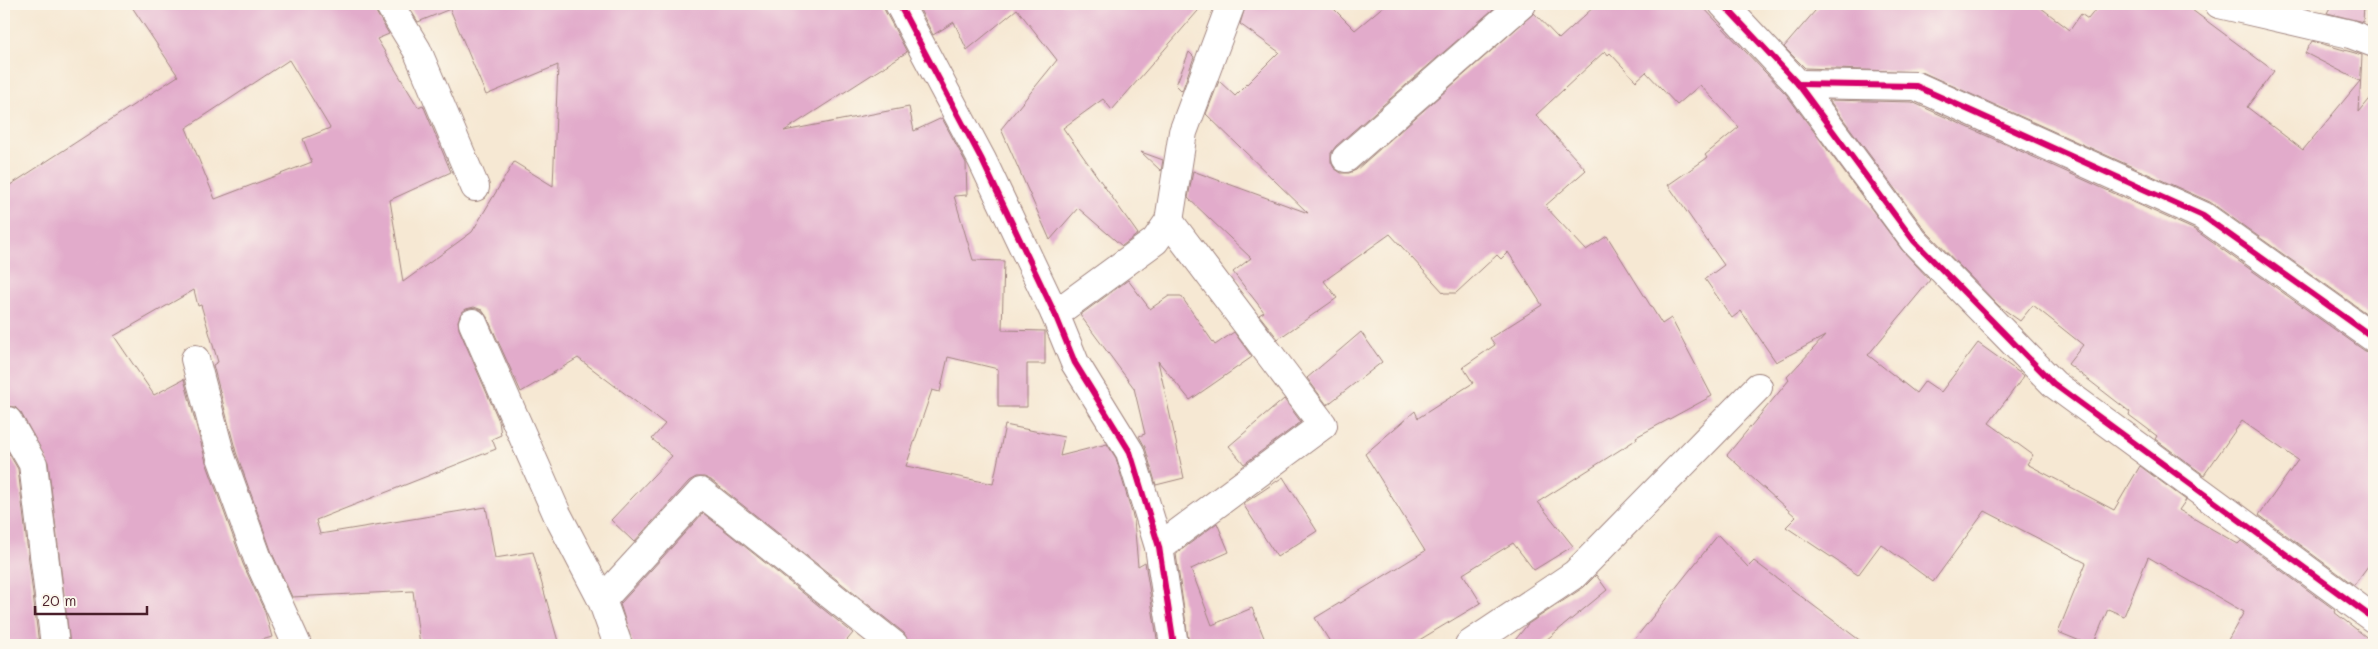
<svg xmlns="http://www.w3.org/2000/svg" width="2378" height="649" viewBox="0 0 2378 649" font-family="Mali,sans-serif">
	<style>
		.building { fill: #e2abcb; fill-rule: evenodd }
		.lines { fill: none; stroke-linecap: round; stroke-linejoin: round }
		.street-casing { stroke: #a0847f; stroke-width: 30 }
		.street { stroke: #fff; stroke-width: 28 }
		.cycleway-casing { stroke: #fbf7ec; stroke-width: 9 }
		.cycleway { stroke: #d6006c; stroke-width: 6 }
	</style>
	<rect width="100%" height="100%" fill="#fbf7ec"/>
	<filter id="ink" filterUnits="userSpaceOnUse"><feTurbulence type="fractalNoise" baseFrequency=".02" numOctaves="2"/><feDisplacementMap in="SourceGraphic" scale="10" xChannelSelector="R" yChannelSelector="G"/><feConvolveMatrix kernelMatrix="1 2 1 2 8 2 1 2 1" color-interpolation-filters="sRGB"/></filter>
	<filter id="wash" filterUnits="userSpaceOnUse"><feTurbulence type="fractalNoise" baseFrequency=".0096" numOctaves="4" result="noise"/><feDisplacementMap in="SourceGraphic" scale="20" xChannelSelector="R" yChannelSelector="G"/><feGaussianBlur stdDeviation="1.12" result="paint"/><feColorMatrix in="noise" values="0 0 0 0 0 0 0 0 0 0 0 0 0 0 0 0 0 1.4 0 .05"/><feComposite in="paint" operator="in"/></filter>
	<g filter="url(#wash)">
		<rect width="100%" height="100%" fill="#f6e8d3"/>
		<g id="blocks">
			<g class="building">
				<path d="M130,4H373L376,12L389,34L377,39L418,107L423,105L451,172L390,200L403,282L472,232L514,162L553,186L558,65L486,95L450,9L418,22L407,4H883L885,11L907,52L784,131L909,107L914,131L942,118L966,163L967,195L954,196L973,260L1004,261L1002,330L1045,331V364H1027V407H998V369L948,357L940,392L932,390L906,466L993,484L1005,425L1064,437L1060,456L1107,444L1116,458L1134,520L1138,566L1145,562L1158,645H910L904,633L711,480L704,477H696L689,481L634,542L611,520L672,456L652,439L665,424L578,358L521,392L487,317L482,310L474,307L466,309L461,313L458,321L459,329L499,421L501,435L492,439L496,449L316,520L320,534L486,507L495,558L533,552L559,645H420L413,591L292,597L272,553L236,452L213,365L218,362L201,305L198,306L194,290L114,336L154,395L184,379L206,462L243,564L265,612L272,637L245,645H70L48,462L21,413L15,407L4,406V189L178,76ZM289,60L330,128L303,139L312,162L215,199L186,128Z"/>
				<path d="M917,4H1204L1112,110L1103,99L1063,128L1138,234L1122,246L1078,208L1050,240L1001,129L1057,60L1017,9L967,50L954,22L933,35Z"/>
				<path d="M1246,4H1329L1355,30L1386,4H1499L1336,146L1331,153V162L1334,168L1341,173H1349L1356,170L1534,13L1559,39L1597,4H1700L1786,94L1902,250L1930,280L1868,355L1916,393L1925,381L1941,392L1978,343L2024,376L1989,423L2033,455L2027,464L2114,510L2140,466L2186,500L2179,510L2238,544L2241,541L2335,610L2334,612L2374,643V645H2225L2244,612L2148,557L2124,616L2108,609L2093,645H2090L2058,632L2086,563L1985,511L1933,582L1881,544L1858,575L1786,527L1796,517L1727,455L1789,380L1787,377L1825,336L1776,362L1741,311L1732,318L1705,279L1724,265L1668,185L1707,158L1705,155L1739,127L1700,85L1677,105L1646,72L1636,81L1610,53L1608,55L1605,51L1536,115L1586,170L1545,206L1586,250L1607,236L1662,324L1671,318L1712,396L1636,437L1637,439L1538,502L1573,546L1534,570L1513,543L1463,574L1481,603L1411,645H1332L1315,618L1425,551L1365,454L1415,411L1418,418L1473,383L1463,367L1495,345L1490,338L1542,305L1508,252L1501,259L1497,255L1456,293H1444L1390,234L1324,281L1337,298L1278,339L1259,315L1264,312L1233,272L1251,258L1188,198L1193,171L1308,213L1206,114L1219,81L1235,96L1279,52L1240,24Z"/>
				<path d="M1821,4H2036L2070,30L2081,14L2088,19L2100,4H2184L2274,71L2247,107L2303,150L2360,81L2305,53L2312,41L2362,55L2359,112L2374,94V319L2210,202L1922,72L1805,68L1784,47Z"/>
				<path d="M2332,4H2364L2363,22L2327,13Z"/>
				<path d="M1189,52L1194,57L1182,91L1176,85Z"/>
				<path d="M1829,100L1912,102L2195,230L2365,351L2374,353V558L2354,585L2259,515L2298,460L2242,421L2204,475L2155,439L2157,436L2129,415L2130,412L2068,364L2083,345L2033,305L2020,321L1999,306L1926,231Z"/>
				<path d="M1141,152L1163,160L1161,171Z"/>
				<path d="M1128,280L1150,309L1169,296H1181L1215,345L1234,332L1252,357L1190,400L1158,361L1184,478L1156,485L1145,447L1139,436L1145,434L1134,388L1080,315Z"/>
				<path d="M1361,332L1382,362L1327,405L1307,378Z"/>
				<path d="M1284,399L1301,422L1244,464L1229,446Z"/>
				<path d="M4,445L18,469L39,645H4Z"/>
				<path d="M1283,477L1317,531L1277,557L1243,504Z"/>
				<path d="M703,513L853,633L843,645H633L620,604Z"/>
				<path d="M1217,523L1229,552L1191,569L1212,625L1252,608L1267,645H1189L1176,554Z"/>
				<path d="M1718,535L1748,567L1754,561L1866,645H1630Z"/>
				<path d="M1596,575L1607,590L1540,645H1511L1528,624L1584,587Z"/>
			</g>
		</g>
	</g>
	<g filter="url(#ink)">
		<use href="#blocks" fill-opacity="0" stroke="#a0847f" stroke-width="1"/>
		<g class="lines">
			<defs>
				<g id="street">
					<path d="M389,4L417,50L475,187"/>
					<path d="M899,4L982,160L1055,314L1075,363L1130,452L1159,547L1174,645"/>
					<path d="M1723,4L1798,84L1914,241L2054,384L2374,619"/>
					<path d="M2219,4L2350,34L2374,43"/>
					<path d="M1798,84L1916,86L2203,216L2374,338"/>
					<path d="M1346,158L1522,4"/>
					<path d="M1055,314L1155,241L1169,221L1183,132L1231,4"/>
					<path d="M473,323L557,514L602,600L618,645"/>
					<path d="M195,359L221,457L258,559L297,645"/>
					<path d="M8,421L33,464L55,645"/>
					<path d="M1159,547L1323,425L1169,221"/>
					<path d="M602,600L701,492L894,645"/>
					<path d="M1469,645L1575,574L1758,387"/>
				</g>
			</defs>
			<use href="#street" class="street-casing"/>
			<use href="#street" class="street"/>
			<defs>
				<g id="cycleway">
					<path d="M899,4L982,160L1055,314L1075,363L1130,452L1159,547L1174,645"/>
					<path d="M1723,4L1798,84L1914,241L2054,384L2374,619"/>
					<path d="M1798,84L1916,86L2203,216L2374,338"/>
				</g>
			</defs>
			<use href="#cycleway" class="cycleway-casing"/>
			<use href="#cycleway" class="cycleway"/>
		</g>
	</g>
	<rect width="2378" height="649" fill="none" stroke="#fbf7ec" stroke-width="20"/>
	<path d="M35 606v8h112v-8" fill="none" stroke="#4a1f2b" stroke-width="2.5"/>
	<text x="42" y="606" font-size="15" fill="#4a1f2b" stroke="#fbf7ec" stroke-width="4" paint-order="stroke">20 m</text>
</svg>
